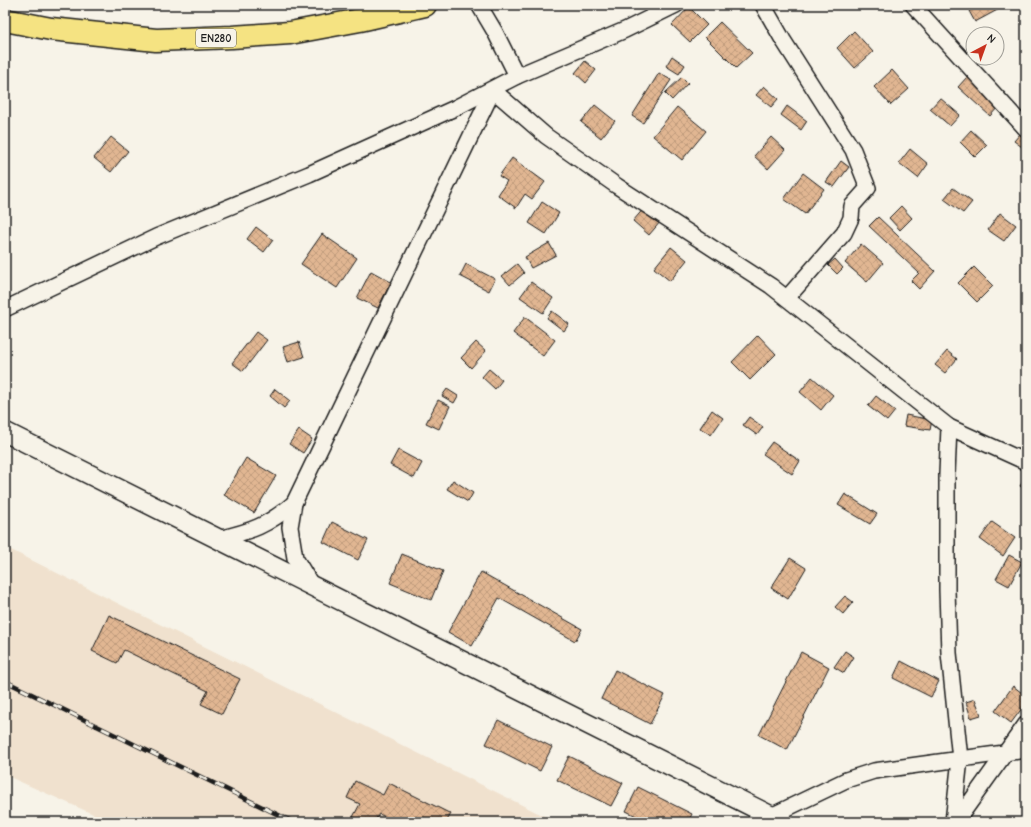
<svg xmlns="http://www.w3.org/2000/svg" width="1031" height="827" viewBox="0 0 1031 827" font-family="'Comic Neue',sans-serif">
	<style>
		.built { fill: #f0e1ce }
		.building { fill: url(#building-cross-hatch); stroke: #1c1c1c }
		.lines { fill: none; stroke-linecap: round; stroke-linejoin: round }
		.minor-casing { stroke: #1c1c1c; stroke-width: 18 }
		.tertiary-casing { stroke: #1c1c1c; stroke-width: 22 }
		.primary-casing { stroke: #1c1c1c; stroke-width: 25 }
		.minor { stroke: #f7f3e8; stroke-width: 15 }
		.tertiary { stroke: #f7f3e8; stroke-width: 19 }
		.primary { stroke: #f5e382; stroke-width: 22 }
		.rail-casing { stroke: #1c1c1c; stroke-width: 4.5 }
		.rail { stroke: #f7f3e8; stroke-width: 3; stroke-dasharray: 9; stroke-linecap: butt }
		.labels { text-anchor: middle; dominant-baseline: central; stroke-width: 3; stroke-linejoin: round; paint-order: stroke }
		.shield { fill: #f7f3e8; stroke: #5e5c59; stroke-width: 1 }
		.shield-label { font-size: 11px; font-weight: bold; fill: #1c1c1c }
	</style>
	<defs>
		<pattern id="building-cross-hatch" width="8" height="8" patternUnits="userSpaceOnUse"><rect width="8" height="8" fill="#e1b692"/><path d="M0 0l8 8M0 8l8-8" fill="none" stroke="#c09c7d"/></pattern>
	</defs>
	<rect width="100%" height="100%" fill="#f7f3e8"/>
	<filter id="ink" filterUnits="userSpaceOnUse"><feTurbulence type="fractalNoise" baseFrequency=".025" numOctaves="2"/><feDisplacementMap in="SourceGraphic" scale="8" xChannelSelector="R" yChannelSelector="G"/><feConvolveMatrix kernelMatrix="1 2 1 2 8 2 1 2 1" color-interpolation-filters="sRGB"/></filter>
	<g filter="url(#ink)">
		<path class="built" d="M5,547L556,822H111L5,775Z"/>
		<g class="building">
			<path d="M980,5H1001L1003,7L975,22L969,11Z"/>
			<path d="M689,7L707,25L690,42L672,25Z"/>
			<path d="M720,22L752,53L736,68L705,37Z"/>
			<path d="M854,31L873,52L855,68L837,48Z"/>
			<path d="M672,56L685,65L679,74L666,66Z"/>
			<path d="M585,61L596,70L586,83L575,73Z"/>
			<path d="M892,70L909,89L891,105L874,87Z"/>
			<path d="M659,73L671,80L643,123L632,116Z"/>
			<path d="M682,77L688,83L672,100L665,93Z"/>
			<path d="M967,77L999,106L990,116L958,87Z"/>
			<path d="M764,86L778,99L771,107L756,95Z"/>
			<path d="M940,98L960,115L950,126L930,109Z"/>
			<path d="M595,105L615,121L601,138L581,122Z"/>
			<path d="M787,106L807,121L801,130L781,115Z"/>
			<path d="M677,107L706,131L682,160L653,136Z"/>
			<path d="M971,130L987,145L975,157L960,142Z"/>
			<path d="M1020,134L1026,139V150L1014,141Z"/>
			<path d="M111,137L128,151L111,172L94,158Z"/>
			<path d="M771,137L785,150L768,169L754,156Z"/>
			<path d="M910,149L928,164L918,178L899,163Z"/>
			<path d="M512,158L545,182L532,199L525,194L516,208L498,195L507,181L499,176Z"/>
			<path d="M841,161L849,167L834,187L826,182Z"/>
			<path d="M803,173L824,189L805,214L784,199Z"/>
			<path d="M953,188L972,202L963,213L944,199Z"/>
			<path d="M542,202L559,213L546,234L529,223Z"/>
			<path d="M901,206L912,218L900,230L889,218Z"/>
			<path d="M645,207L661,221L649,235L633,221Z"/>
			<path d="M1000,213L1016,225L1004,241L988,230Z"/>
			<path d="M878,217L935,271L919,289L911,281L919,273L869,226Z"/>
			<path d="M256,227L273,240L264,252L247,239Z"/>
			<path d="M322,234L357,258L337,288L301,264Z"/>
			<path d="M549,243L556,255L531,268L525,257Z"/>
			<path d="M861,244L883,263L867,282L845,263Z"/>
			<path d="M671,247L687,260L670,281L654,268Z"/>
			<path d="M835,259L843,268L837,274L828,265Z"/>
			<path d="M466,264L495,279L489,291L460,276Z"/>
			<path d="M517,264L524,273L510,285L502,276Z"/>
			<path d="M974,267L993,286L977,302L958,283Z"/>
			<path d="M371,271L391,282L378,308L357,298Z"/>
			<path d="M531,282L553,298L543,313L520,297Z"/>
			<path d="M552,311L569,324L564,331L547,318Z"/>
			<path d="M525,317L555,340L543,356L513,333Z"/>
			<path d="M256,332L267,340L243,371L232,363Z"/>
			<path d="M758,335L776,354L750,380L732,362Z"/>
			<path d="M299,342L304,357L288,362L283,347Z"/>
			<path d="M476,342L486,351L471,368L461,358Z"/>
			<path d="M947,351L957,359L945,373L935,365Z"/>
			<path d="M489,369L502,380L495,389L482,377Z"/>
			<path d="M812,377L833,395L821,410L800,392Z"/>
			<path d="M275,389L290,401L284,408L270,396Z"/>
			<path d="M447,389L458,396L454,403L442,396Z"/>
			<path d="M876,396L895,411L887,421L868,406Z"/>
			<path d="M438,400L450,406L439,429L426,423Z"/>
			<path d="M712,410L723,418L711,435L700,428Z"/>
			<path d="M906,415L932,420L930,430L904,426Z"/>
			<path d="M749,417L763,427L757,435L743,425Z"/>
			<path d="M299,430L312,439L303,453L289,444Z"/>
			<path d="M772,442L800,461L792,474L763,454Z"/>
			<path d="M398,450L422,463L414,478L390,465Z"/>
			<path d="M246,458L276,476L254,513L224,495Z"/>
			<path d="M1026,477V490L1020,486Z"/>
			<path d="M453,480L473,493L468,502L447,489Z"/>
			<path d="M845,494L877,514L870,524L838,505Z"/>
			<path d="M332,522L368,540L358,560L323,542Z"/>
			<path d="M992,522L1015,538L1003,556L980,539Z"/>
			<path d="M402,554L443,571L431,600L390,583Z"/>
			<path d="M1009,555L1022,562L1009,586L996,579Z"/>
			<path d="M790,558L806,568L788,599L771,588Z"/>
			<path d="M481,572L582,629L575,641L499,598L472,646L448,632Z"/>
			<path d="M845,596L853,602L843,614L835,607Z"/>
			<path d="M109,615L240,679L222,714L201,704L208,691L124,650L117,663L92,651Z"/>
			<path d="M845,651L854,657L844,673L834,667Z"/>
			<path d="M801,652L829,667L787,750L759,735Z"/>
			<path d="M901,661L939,681L931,697L893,678Z"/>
			<path d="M615,670L665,695L650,724L601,699Z"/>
			<path d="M1013,686L1026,696V703L1011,723L995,711Z"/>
			<path d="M975,699L981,715L971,718L966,702Z"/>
			<path d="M498,720L552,747L540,771L486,744Z"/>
			<path d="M569,756L623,783L611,806L557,780Z"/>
			<path d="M355,781L383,795L389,783L451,814L446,822H396L379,814L374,822H363L353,817L360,804L347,798Z"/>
			<path d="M638,787L692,814L688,822H649L626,811Z"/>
		</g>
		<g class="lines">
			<defs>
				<g id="minor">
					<path d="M479,5L495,32L517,76"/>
					<path d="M763,5L783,40L853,150L868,188L852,206L851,218L844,233L787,298"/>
					<path d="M913,5L1026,129"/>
					<path d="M5,309L156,237L309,174L455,108L517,76L625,30L676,5"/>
					<path d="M949,427L947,474V590L949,653L960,759L953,822"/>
					<path d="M218,539C252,531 267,526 294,503"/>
					<path d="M312,586L295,558L290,527L294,503L493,90L546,136L617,186L771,286L949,427L1026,462"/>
					<path d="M771,816L846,780L874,771L1026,750"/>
					<path d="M956,822L1026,724"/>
				</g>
				<path id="tertiary" d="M5,432L783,822"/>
				<path id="primary" d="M5,20L51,29L156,40L232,37L290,33L360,20L425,5"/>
			</defs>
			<use href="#minor" class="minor-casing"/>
			<use href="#tertiary" class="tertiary-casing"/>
			<use href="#primary" class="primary-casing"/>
			<use href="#minor" class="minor"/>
			<use href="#tertiary" class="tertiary"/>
			<use href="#primary" class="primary"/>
			<defs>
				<path id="rail" d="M5,681L293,822"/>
			</defs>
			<use href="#rail" class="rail-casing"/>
			<use href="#rail" class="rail"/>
		</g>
	</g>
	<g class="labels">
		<rect class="shield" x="196" y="29" width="40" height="18" rx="3"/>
		<g class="shield-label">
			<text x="216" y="38">EN280</text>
		</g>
	</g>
	<rect width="1031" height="827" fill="none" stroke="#f7f3e8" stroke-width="20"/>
	<rect x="10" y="10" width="1011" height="807" fill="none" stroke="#1c1c1c" stroke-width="1.5" filter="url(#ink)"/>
	<g transform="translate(985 46) rotate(41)"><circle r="19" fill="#f7f3e8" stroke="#9f9d96"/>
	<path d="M0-3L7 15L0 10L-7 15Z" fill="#c8321e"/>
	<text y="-6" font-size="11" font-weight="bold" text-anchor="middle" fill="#1c1c1c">N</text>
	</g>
</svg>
